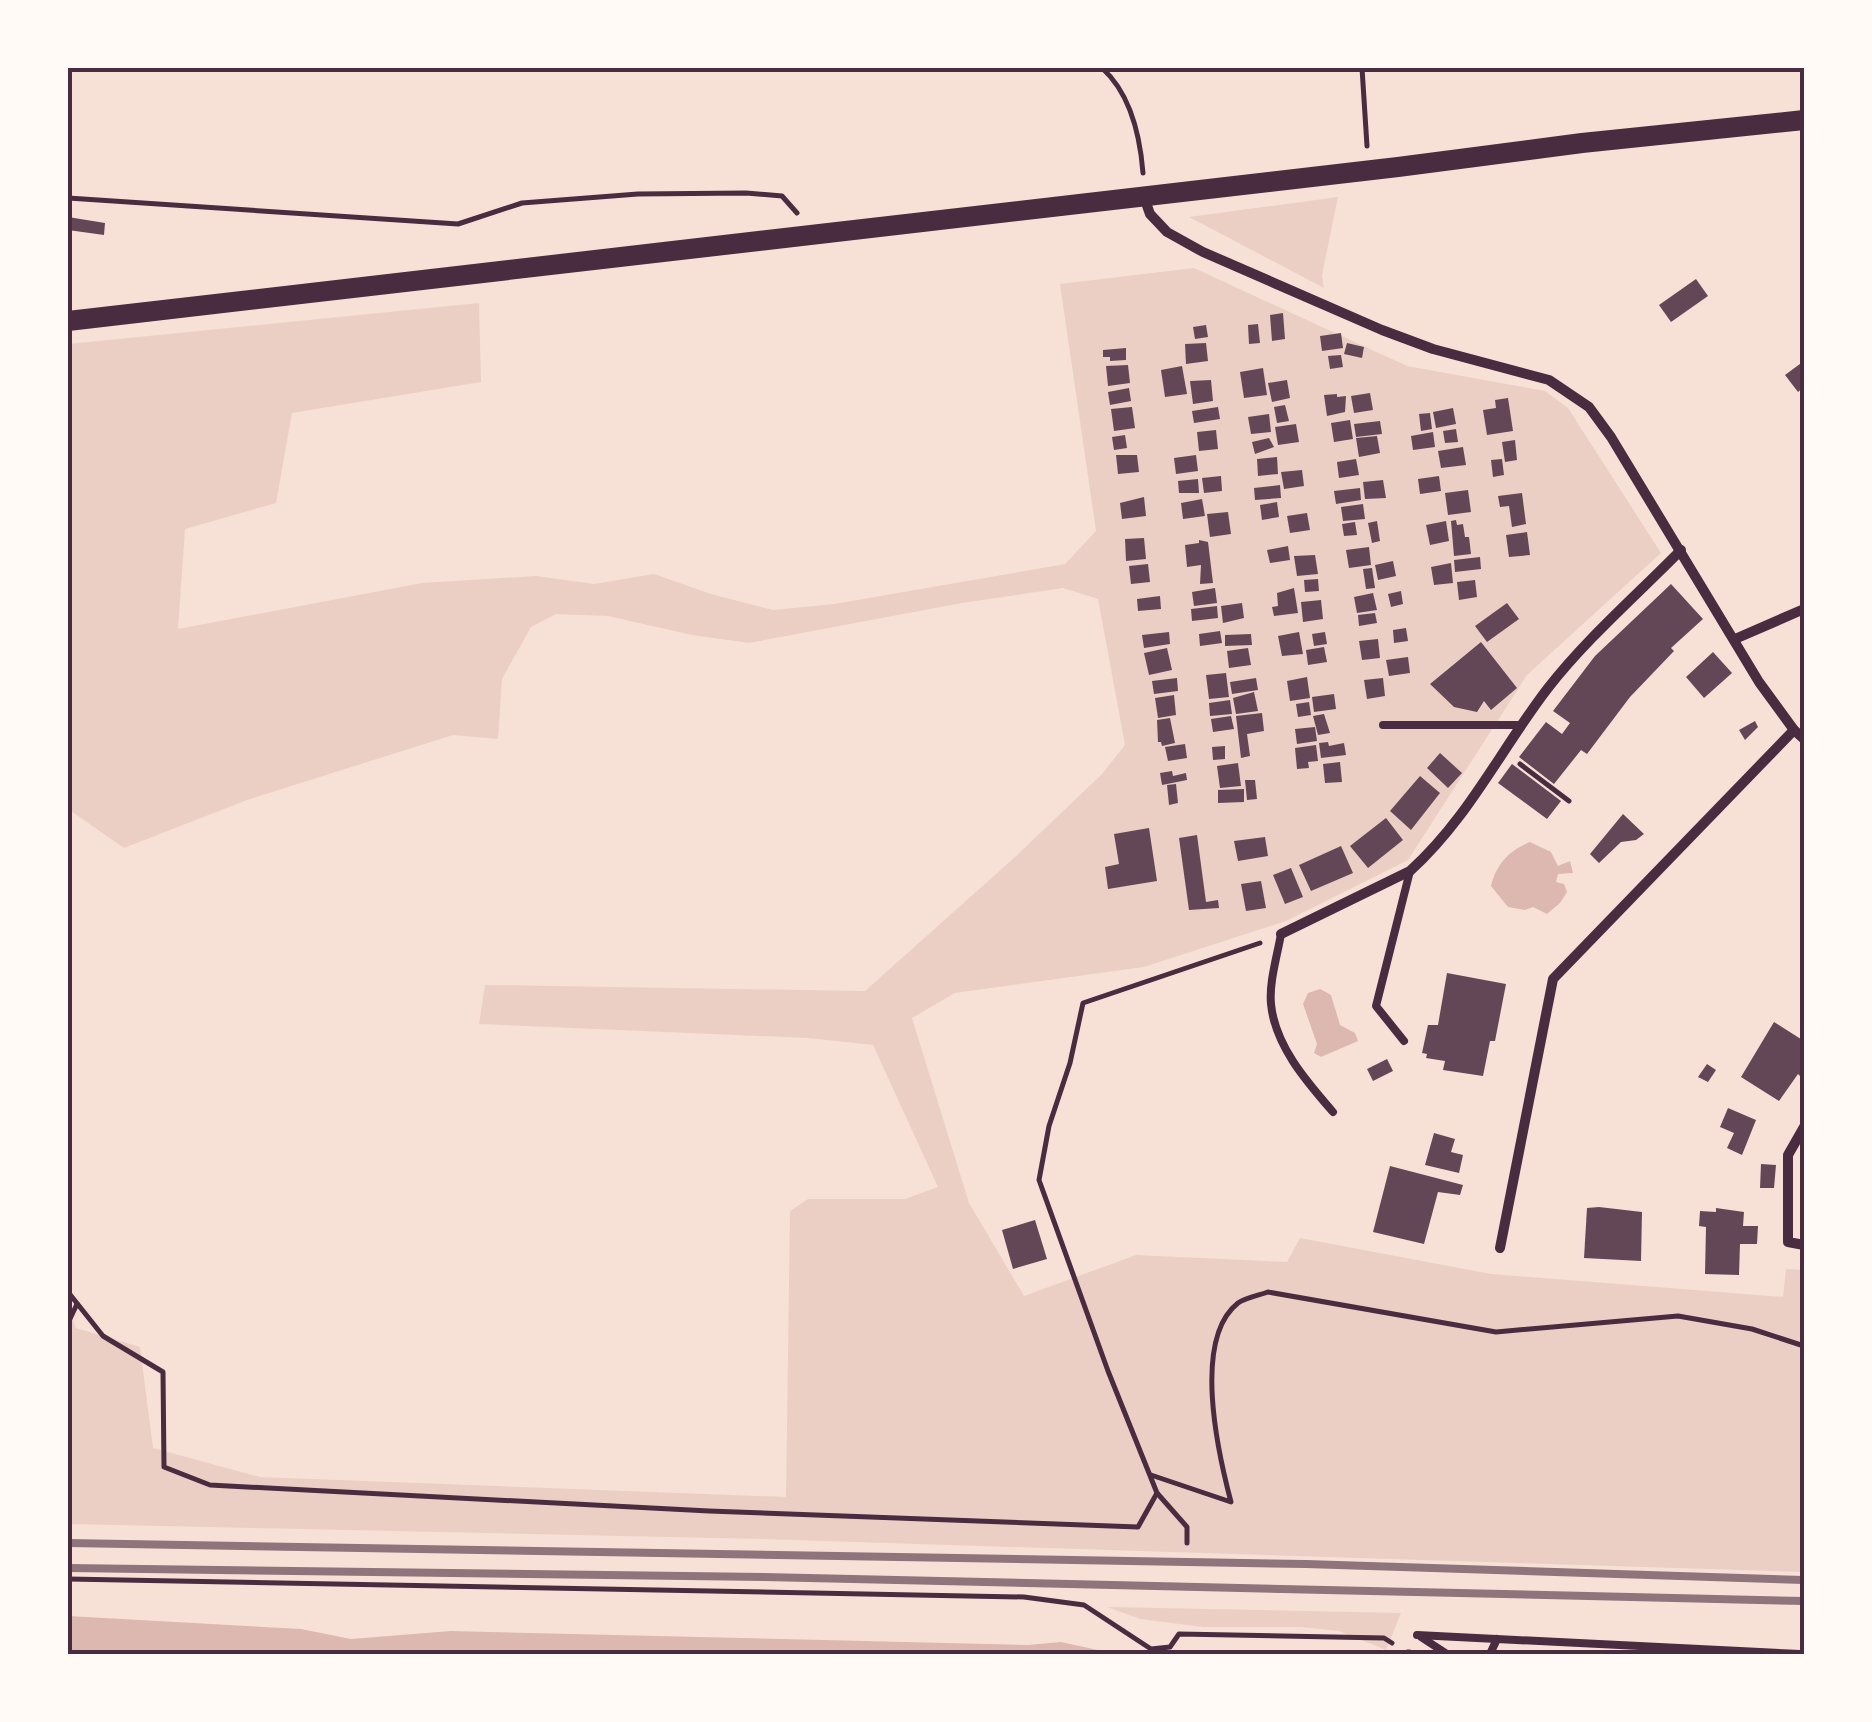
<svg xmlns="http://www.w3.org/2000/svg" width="1872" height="1722" viewBox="0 0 1872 1722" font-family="Commissioner,sans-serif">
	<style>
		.green { fill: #ebcfc5 }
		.water { fill: #dcb8b0 }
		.building { fill: #644757 }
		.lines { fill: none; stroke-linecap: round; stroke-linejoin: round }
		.path { stroke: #4a2c40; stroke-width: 5 }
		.service { stroke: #4a2c40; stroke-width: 8 }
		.pedestrian { stroke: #4a2c40; stroke-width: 9 }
		.minor { stroke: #4a2c40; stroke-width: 10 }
		.secondary { stroke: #4a2c40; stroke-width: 20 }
		.rail { stroke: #8f747c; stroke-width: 8 }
		.neatline { fill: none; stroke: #4a2c40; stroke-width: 4 }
	</style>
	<rect width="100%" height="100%" fill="#f7e1d7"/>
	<g class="green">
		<path d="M1338,197L1322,275L1324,288L1189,217Z"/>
		<path d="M1194,268L1407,366L1545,391L1568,408L1661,553L1527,675L1408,860L1286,921L1144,967L955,993L912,1018L969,1203L1024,1296L1136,1255L1287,1262L1300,1238L1491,1274L1783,1297L1786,1269L1804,1270V1572L759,1539L68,1524V1307L76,1328L140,1347L153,1448L260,1477L786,1497L790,1211L808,1199H905L938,1187L873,1045L808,1038L479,1024L485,985L865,991L1015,857L1102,774L1125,745L1098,599L1063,588L962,603L749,643L692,635L608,616L556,614L531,627L502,679L498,739L453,735L247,800L124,848L68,809V344L479,303L481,382L292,413L276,503L185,529L178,629L422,583L536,576L594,584L654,574L711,594L773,610L834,604L1065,564L1096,531L1060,284Z"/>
		<path d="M1107,1607L1401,1613L1386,1650L1339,1631L1301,1627H1203L1140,1619Z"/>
	</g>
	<g class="water">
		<path d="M1530,842L1551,852L1558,866L1570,861L1573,873L1558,874L1556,882L1564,884L1567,892L1560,903L1547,914L1533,907L1525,910L1508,907L1491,886C1497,863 1509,851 1530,842Z"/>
		<path d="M1320,989L1331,995L1340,1025L1355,1033L1358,1041L1321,1057L1314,1053L1317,1044L1303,1004L1308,993Z"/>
		<path d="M68,1616L301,1629L351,1639L451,1631L1028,1645L1061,1642L1116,1654H616L612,1650L603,1654H68Z"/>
	</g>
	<g class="building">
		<path d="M68,217L105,223L104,235L68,230Z"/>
		<path d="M1696,279L1708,296L1671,322L1659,305Z"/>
		<path d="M1283,313L1285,339L1272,341L1270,315Z"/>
		<path d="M1258,324L1260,343L1249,344L1248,325Z"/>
		<path d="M1206,325L1208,337L1195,339L1193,327Z"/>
		<path d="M1341,333L1343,348L1322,351L1320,336Z"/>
		<path d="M1206,343L1208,361L1186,364L1185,344Z"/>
		<path d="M1347,343L1364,347L1362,358L1344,354Z"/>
		<path d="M1126,348V360L1110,361V357H1103V350Z"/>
		<path d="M1341,355L1343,367L1330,369L1328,356Z"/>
		<path d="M1804,361V387L1798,392L1785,375Z"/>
		<path d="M1128,365L1130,383L1108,386L1106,366Z"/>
		<path d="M1182,366L1187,394L1165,397L1161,370Z"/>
		<path d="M1263,368L1267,395L1244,398L1240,372Z"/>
		<path d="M1211,380L1213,401L1193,404L1190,381Z"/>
		<path d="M1287,380L1290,398L1272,402L1268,383Z"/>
		<path d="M1129,388L1131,401L1110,405L1108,392Z"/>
		<path d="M1370,393L1373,410L1354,413L1351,396Z"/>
		<path d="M1337,394V397L1346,396L1345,412L1327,416L1324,395Z"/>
		<path d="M1508,398L1513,431L1487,435L1483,410L1496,408L1495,400Z"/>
		<path d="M1285,405L1289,421L1277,423L1274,407Z"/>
		<path d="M1132,407L1135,428L1114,431L1111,409Z"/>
		<path d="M1218,407L1220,419L1194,423L1192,411Z"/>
		<path d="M1453,408L1456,424L1436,428L1433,412Z"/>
		<path d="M1430,413L1432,429L1421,431L1419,414Z"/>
		<path d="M1269,414L1271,432L1251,434L1248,417Z"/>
		<path d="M1350,420L1353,439L1334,442L1331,423Z"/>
		<path d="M1380,421L1382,434L1356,437L1354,424Z"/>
		<path d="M1296,424L1299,442L1278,445L1275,427Z"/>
		<path d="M1456,429L1458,442L1445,443L1443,431Z"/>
		<path d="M1216,430L1218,449L1199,451L1197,432Z"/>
		<path d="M1433,432L1435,447L1413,450L1411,436Z"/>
		<path d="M1125,435L1127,448L1114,450L1112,437Z"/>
		<path d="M1377,436L1380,453L1359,457L1356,438Z"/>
		<path d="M1269,438L1274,447L1255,454L1252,442Z"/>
		<path d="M1515,440L1517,460L1505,462L1502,442Z"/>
		<path d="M1463,447L1466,465L1441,468L1438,451Z"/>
		<path d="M1116,455H1137L1139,472L1118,474Z"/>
		<path d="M1196,455L1198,471L1176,474L1174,458Z"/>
		<path d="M1277,457L1278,474L1258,476L1257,459Z"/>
		<path d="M1356,459L1359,475L1339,478L1337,462Z"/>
		<path d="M1502,459L1504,475L1493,477L1491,460Z"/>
		<path d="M1302,470L1304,486L1284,489L1281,472Z"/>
		<path d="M1221,476L1222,491L1204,493L1202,478Z"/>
		<path d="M1439,476L1441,491L1420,494L1418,479Z"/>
		<path d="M1198,479L1199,493H1179L1178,481Z"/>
		<path d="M1383,480L1386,498L1365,499L1363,482Z"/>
		<path d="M1280,485L1281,498L1255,500L1254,488Z"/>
		<path d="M1360,488L1361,500L1336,504L1334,491Z"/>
		<path d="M1468,490L1471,512L1448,515L1445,493Z"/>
		<path d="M1522,493L1526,524L1512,527L1509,506L1500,507L1498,496Z"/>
		<path d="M1144,497L1146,516L1122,519L1120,503Z"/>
		<path d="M1202,499L1205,516L1183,519L1181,503Z"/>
		<path d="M1277,502L1279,517L1262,520L1260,505Z"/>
		<path d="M1363,504L1365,519L1343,521L1341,507Z"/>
		<path d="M1228,512L1231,534L1210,537L1207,514Z"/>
		<path d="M1307,513L1310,530L1290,533L1287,516Z"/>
		<path d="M1456,520L1457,525L1463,524L1465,537H1469L1471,554L1454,556L1451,521Z"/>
		<path d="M1377,521L1380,541L1372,543L1368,523Z"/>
		<path d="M1446,521L1449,541L1430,545L1426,525Z"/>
		<path d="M1355,522L1357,535L1344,536L1342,524Z"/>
		<path d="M1527,532L1530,555L1509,557L1506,535Z"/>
		<path d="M1144,538L1146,559L1126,561L1125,539Z"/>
		<path d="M1199,540L1208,542L1213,583L1200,584L1201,565L1187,567L1185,545L1199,543Z"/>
		<path d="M1288,546L1290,560L1270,563L1267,550Z"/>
		<path d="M1369,547L1371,565L1349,568L1346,550Z"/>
		<path d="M1315,555L1318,574L1297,576L1294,556Z"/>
		<path d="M1480,557L1481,569L1455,572L1454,560Z"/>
		<path d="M1393,561L1396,576L1378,580L1375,565Z"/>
		<path d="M1451,563L1453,583L1434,585L1431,567Z"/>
		<path d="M1148,564L1150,582L1131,584L1129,566Z"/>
		<path d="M1372,568L1375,588L1366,589L1363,569Z"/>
		<path d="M1318,579L1319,591L1305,592L1304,580Z"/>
		<path d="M1475,580L1477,597L1459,600L1457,582Z"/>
		<path d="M1671,584L1703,619L1671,648L1674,651L1630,697L1587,754L1581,750L1554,784L1519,757L1546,722L1562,734L1570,723L1553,711L1595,656Z"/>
		<path d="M1215,588L1217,603L1194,606L1192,592Z"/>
		<path d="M1294,588L1298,613L1274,616L1272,607L1278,606L1277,593Z"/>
		<path d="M1401,591L1403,604L1391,607L1388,594Z"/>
		<path d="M1373,593L1377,610L1357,613L1354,597Z"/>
		<path d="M1160,596L1161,609L1138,611L1137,599Z"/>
		<path d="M1321,600L1323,619L1303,622L1301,602Z"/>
		<path d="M1242,603L1244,618L1223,623L1221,606Z"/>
		<path d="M1507,603L1519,619L1487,642L1475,626Z"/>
		<path d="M1217,606L1218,618L1192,621L1191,609Z"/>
		<path d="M1375,613L1377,623L1359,626L1358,615Z"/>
		<path d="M1406,628L1408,641L1394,643L1393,630Z"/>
		<path d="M1220,631L1222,643L1200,646L1199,634Z"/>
		<path d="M1169,632L1170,644L1144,648L1142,635Z"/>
		<path d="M1299,632L1303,654L1282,656L1278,636Z"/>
		<path d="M1325,632L1327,644L1314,646L1312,634Z"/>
		<path d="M1251,634L1252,645L1225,646V635Z"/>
		<path d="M1378,639L1380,658L1362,660L1359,641Z"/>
		<path d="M1481,642L1517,688L1491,710L1484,701L1477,712L1454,707L1430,684Z"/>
		<path d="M1324,647L1327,662L1308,665L1306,650Z"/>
		<path d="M1167,648L1172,670L1149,675L1144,653Z"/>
		<path d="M1248,648L1251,665L1229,668L1227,651Z"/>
		<path d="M1713,652L1732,673L1704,698L1686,677Z"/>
		<path d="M1408,657L1410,673L1389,676L1386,660Z"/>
		<path d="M1226,673L1229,697L1209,699L1206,675Z"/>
		<path d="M1307,677L1310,698L1290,701L1287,681Z"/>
		<path d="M1177,678L1178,691L1154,694L1152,681Z"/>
		<path d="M1256,678L1258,690L1232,694L1230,682Z"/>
		<path d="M1383,678L1385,696L1367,699L1364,680Z"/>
		<path d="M1254,692L1258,711L1236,714L1233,698Z"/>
		<path d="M1334,694L1336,709L1314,712L1312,697Z"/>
		<path d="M1174,695L1176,715L1158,718L1155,698Z"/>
		<path d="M1230,700L1232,714L1210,716L1209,703Z"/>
		<path d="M1309,702L1311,715L1298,717L1296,704Z"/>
		<path d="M1262,713L1264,731L1247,734L1250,756L1241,758L1236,716Z"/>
		<path d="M1324,714L1330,733L1318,735L1313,716Z"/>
		<path d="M1231,716L1234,729L1213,732L1211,719Z"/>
		<path d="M1170,718L1175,743L1162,746L1161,742H1158L1157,720Z"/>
		<path d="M1755,721L1758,727L1745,740L1739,730Z"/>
		<path d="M1315,727L1317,741L1297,744L1295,729Z"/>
		<path d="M1328,742L1329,746L1344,743L1346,755L1321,758L1319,743Z"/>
		<path d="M1185,744L1187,758L1168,761L1165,747Z"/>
		<path d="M1316,745L1318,761L1308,762L1309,768L1297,769L1295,748Z"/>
		<path d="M1225,746V759L1213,760L1212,747Z"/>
		<path d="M1440,753L1462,773L1448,788L1427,768Z"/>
		<path d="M1340,762L1342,782L1325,783L1323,764Z"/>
		<path d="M1238,763L1241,786L1220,788L1217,766Z"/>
		<path d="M1512,764L1561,801L1547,819L1498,783Z"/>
		<path d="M1172,771L1173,776L1186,773L1187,780L1162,785L1160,773Z"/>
		<path d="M1420,776L1440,793L1411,830L1390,811Z"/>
		<path d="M1245,780H1255L1257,799L1247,800Z"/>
		<path d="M1176,784L1178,803L1169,805L1167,785Z"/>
		<path d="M1244,789V802L1218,803V790Z"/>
		<path d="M1623,814L1644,834L1636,840L1621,842L1599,863L1590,854Z"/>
		<path d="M1386,818L1403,840L1368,868L1350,846Z"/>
		<path d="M1149,828L1157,881L1108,889L1105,867L1119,864L1114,834Z"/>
		<path d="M1197,835L1206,902L1218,900L1219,908L1189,910L1179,838Z"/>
		<path d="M1265,837L1268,856L1238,861L1234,841Z"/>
		<path d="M1341,846L1353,873L1311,891L1299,865Z"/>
		<path d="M1291,868L1303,897L1285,904L1273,875Z"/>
		<path d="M1261,881L1266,908L1246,911L1241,884Z"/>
		<path d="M1447,973L1506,984L1495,1041H1490L1483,1076L1443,1070L1445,1061L1426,1058L1427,1054L1422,1053L1428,1025H1438Z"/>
		<path d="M1774,1022L1804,1041V1070L1800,1076L1798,1074L1779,1101L1741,1077Z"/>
		<path d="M1387,1059L1393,1071L1373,1081L1367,1069Z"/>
		<path d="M1707,1064L1716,1070L1708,1082L1698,1077Z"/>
		<path d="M1728,1108L1756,1120L1742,1155L1727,1148L1734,1133L1720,1127Z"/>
		<path d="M1434,1133L1455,1139L1451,1152L1463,1155L1459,1173L1425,1165Z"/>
		<path d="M1761,1164L1776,1165L1774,1188H1760Z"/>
		<path d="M1390,1166L1463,1185L1460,1195L1438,1192L1424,1244L1373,1232Z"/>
		<path d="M1599,1207L1642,1212L1641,1261L1584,1258L1587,1208Z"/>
		<path d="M1716,1208L1744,1212L1743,1226H1758L1757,1244H1740L1739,1275L1705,1274L1706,1227L1699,1226L1700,1211L1716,1212Z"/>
		<path d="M1035,1220L1047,1259L1013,1269L1002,1230Z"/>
	</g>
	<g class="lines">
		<g class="path">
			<path d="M68,68L69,198"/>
			<path d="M1102,68C1131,94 1140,135 1143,173"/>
			<path d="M1362,68L1367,146"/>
			<path d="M68,198L458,224L522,203L638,194L746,193L782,196L797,213"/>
			<path d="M1520,764L1569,801"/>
			<path d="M68,1292L103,1336L163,1372L164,1467L210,1485L709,1511L1138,1527L1157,1493"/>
			<path d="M68,1323L77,1304"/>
			<path d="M1151,1475L1231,1502C1218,1453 1192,1339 1238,1303C1245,1298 1260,1295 1268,1292L1496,1332L1678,1316L1752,1329L1804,1346"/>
			<path d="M1187,1543V1527L1157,1493L1108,1371L1039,1180L1049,1126L1070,1063L1083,1003L1260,943"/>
			<path d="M68,1579L1024,1597L1084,1605L1151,1649L1170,1647L1179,1634L1384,1638L1392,1643"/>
		</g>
		<g class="service">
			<path d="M1383,725H1522"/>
			<path d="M1281,934C1277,957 1269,982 1271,1004C1275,1046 1307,1082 1333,1112"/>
			<path d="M1404,1041L1376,1006L1410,871"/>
			<path d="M1417,1635L1800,1654"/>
			<path d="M1421,1637L1447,1654"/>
			<path d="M1490,1654L1497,1639"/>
		</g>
		<path class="pedestrian" d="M1408,1654H1409"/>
		<g class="minor">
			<path d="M1144,197L1150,214L1167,232L1203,252L1382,330L1433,349L1549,380L1589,407L1611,437L1759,682L1794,730L1804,739"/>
			<path d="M1735,639L1804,609"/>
			<path d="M1281,934L1410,871C1468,819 1501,749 1548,688C1587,638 1637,595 1681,550"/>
			<path d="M1804,1127L1788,1155V1242L1804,1245"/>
			<path d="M1500,1248L1553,979L1794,730"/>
		</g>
		<path class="secondary" d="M68,321L1398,167L1582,143L1804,120"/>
		<g class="rail">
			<path d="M68,1543L1306,1564L1804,1580"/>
			<path d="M68,1568L764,1577L1804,1601"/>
		</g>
	</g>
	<rect width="1872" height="1722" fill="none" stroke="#fffaf5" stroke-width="140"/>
	<rect x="70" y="70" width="1732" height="1582" class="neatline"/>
</svg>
